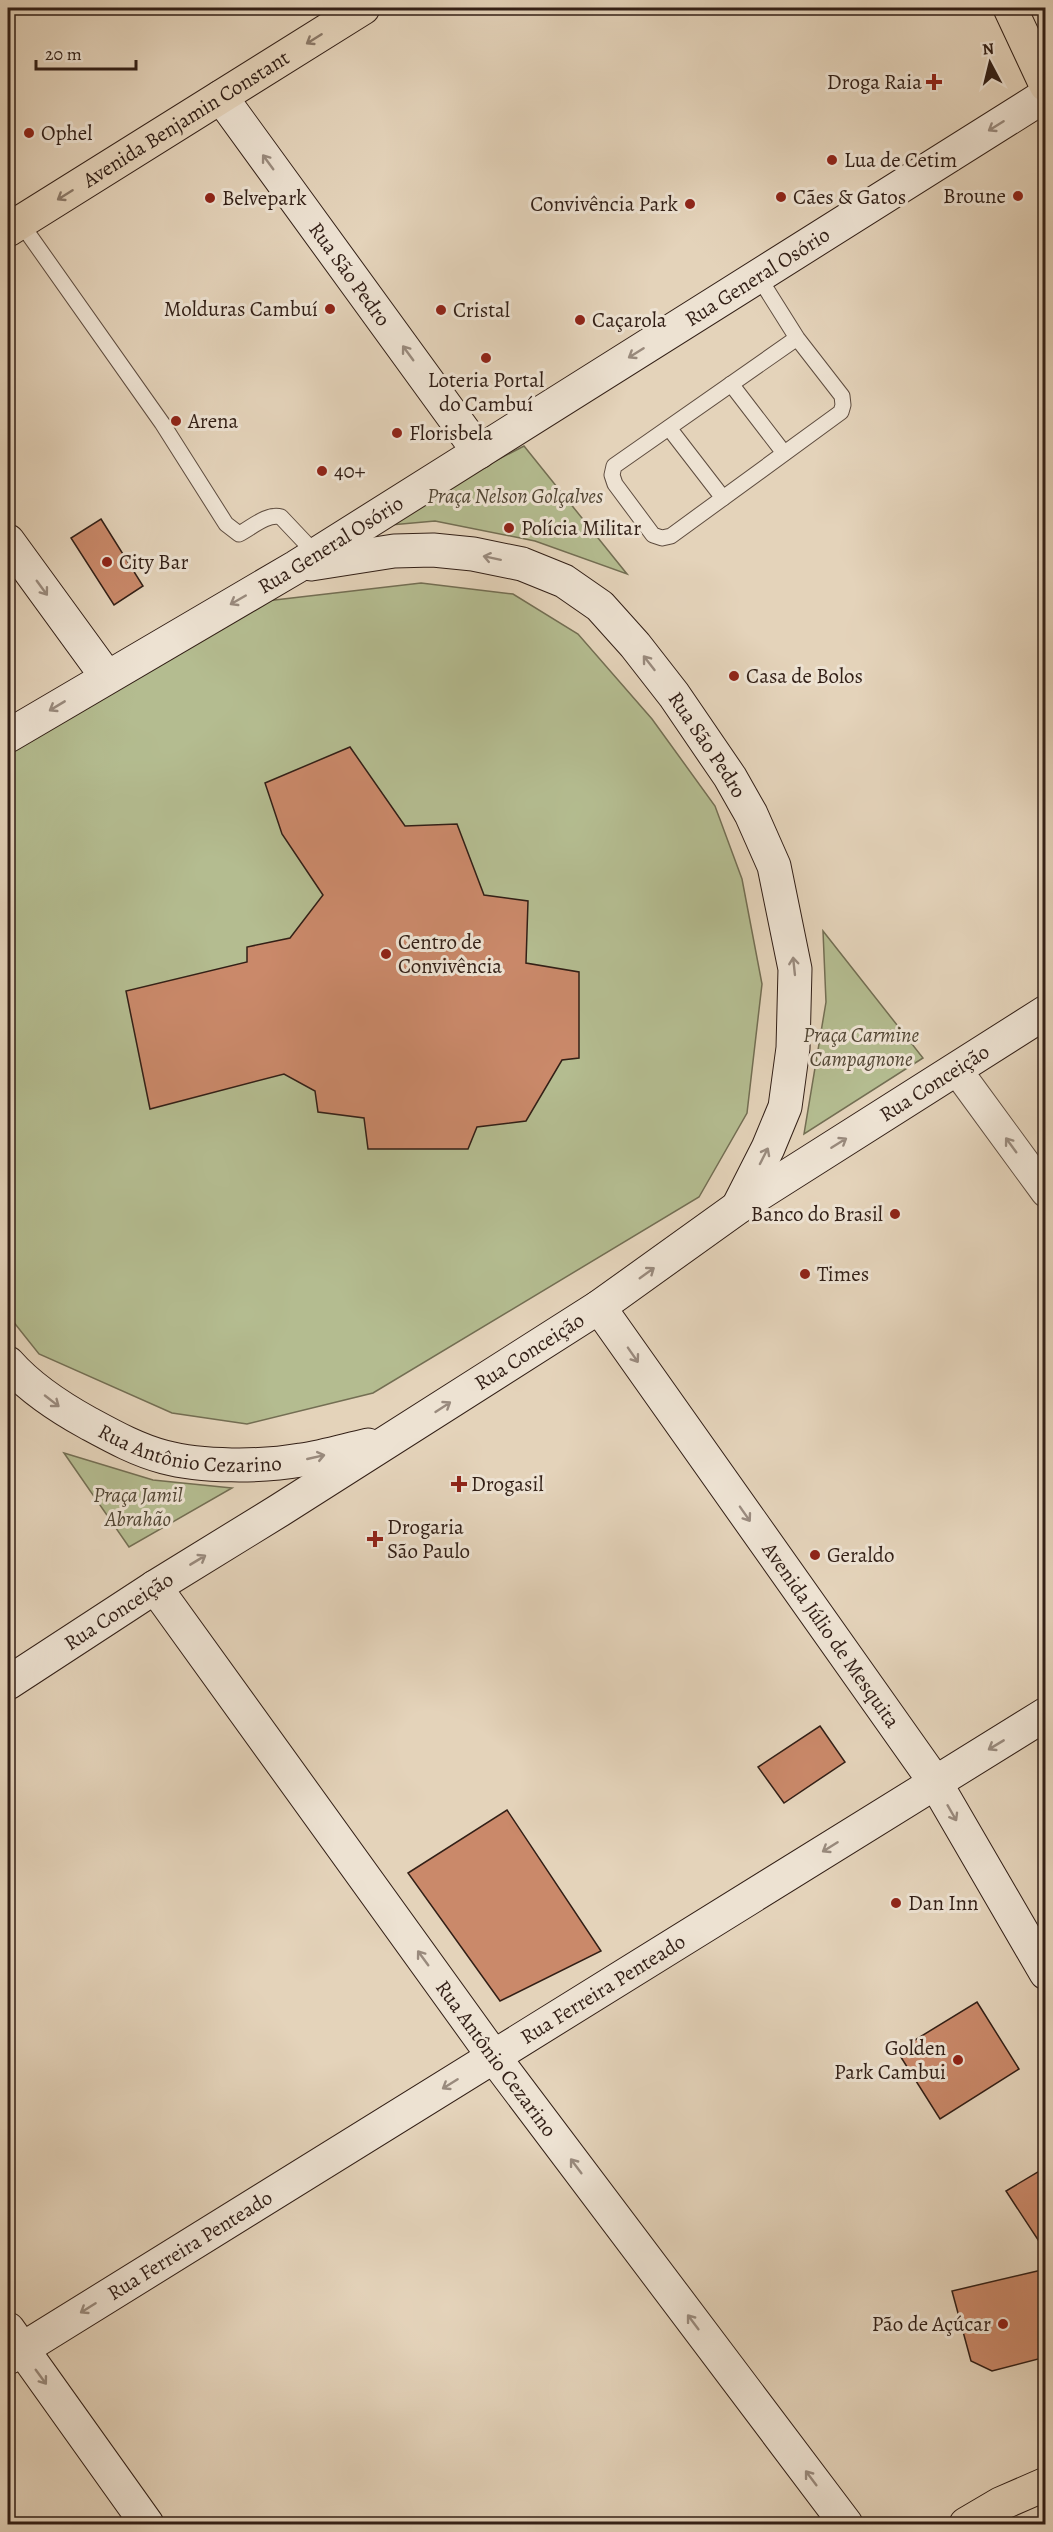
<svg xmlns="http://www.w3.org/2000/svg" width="1053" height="2532" viewBox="0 0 1053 2532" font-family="Alegreya,serif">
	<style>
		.green { fill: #b4bc90; stroke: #736e53; stroke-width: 1.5 }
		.building { fill: #ca896a; stroke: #321f16; stroke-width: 1.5 }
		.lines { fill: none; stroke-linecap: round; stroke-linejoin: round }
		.lane-casing { stroke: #5e4c3f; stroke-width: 17 }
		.street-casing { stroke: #5e4c3f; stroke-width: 32 }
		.secondary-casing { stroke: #321f16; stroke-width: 35 }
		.primary-casing { stroke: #321f16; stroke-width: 35 }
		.lane { stroke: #ede2d2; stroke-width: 15 }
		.street { stroke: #ede2d2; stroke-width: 30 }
		.secondary { stroke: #ede2d2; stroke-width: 33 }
		.primary { stroke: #e4d3ba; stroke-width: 33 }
		.oneway { stroke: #8b7968 }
		.oneway2 { stroke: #998a7d }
		.poi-dot { fill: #8f2418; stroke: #ede2d2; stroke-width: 2 }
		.labels { text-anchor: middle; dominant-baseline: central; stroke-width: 6; stroke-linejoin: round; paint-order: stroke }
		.poi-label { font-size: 21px; fill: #321f16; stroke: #ede2d2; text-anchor: start }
		.street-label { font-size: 21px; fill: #321f16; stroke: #ede2d2 }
		.park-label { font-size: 21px; font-style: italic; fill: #524634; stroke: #ede2d2 }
	</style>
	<rect width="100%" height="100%" fill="#e4d3ba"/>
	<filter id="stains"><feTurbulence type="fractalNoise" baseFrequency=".00333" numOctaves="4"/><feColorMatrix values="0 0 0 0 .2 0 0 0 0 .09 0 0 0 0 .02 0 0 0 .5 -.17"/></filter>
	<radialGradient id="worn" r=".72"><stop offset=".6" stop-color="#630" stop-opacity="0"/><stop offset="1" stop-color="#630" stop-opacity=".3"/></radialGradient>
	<g class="green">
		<path d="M524,446L627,574L535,541L435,521L368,527Z"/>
		<path d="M421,583L513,594L578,634L652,719L715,806L742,879L762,984L747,1113L699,1197L373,1393L247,1424L172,1413L39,1354L8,1315V752L266,601Z"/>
		<path d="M823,931L923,1058L804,1134L826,1002Z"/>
		<path d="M64,1453L153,1480L232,1488L129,1547Z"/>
	</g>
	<g class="building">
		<path d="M101,519L143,586L114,605L71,538Z"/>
		<path d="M350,747L405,826L457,824L484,895L528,901L526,963L579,972V1058L562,1060L526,1121L477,1127L468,1149H368L364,1118L318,1112L315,1091L284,1074L150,1109L126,991L247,962V947L290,938L323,895L282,834L265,783Z"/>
		<path d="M820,1726L845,1762L784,1803L758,1767Z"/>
		<path d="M507,1810L601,1951L500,2001L408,1873Z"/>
		<path d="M977,2002L1019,2069L940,2119L897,2051Z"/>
		<path d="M1046,2167V2252L1006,2191Z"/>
		<path d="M1046,2269V2357L992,2371L971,2361L952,2291Z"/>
	</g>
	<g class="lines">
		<defs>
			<g id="lane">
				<path d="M20,222L162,423L226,524L239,534C251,528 267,513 281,517L316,554"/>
				<path d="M758,276L797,338L842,396L843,405L841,412L671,536L662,538L653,535L615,484L612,475L614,466L797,338"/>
				<path d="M731,384L784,453"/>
				<path d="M669,428L723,498"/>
			</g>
			<path id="street" d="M956,1069L1046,1192"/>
			<g id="secondary">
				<path id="s1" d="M221,97L479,452"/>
				<path d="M8,541L107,677"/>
				<path id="s2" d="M311,564L394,551L433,550L473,554L522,564L564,581L600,606L635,645L674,695L730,777L751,814L774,866L795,969L793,1048L785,1107L768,1148L738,1207"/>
				<path id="s3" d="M8,736L296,567L1046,95"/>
				<path id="s4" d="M599,1307L935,1782L1046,1973"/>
				<path id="s5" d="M8,1363C30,1388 59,1407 88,1423C112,1436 137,1450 164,1457C201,1467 262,1467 301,1460C323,1457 346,1450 368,1445"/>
				<path id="s6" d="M155,1587L494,2057L846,2524"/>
				<path id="s7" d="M8,1683L155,1587L280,1510L599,1307L737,1208L1046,1012"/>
				<path d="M8,2329L147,2524"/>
				<path id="s8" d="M8,2358L1046,1714"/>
			</g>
			<g id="primary">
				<path d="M1010,8L1046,85"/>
				<path id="s9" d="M8,230L363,8"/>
				<path d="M966,2524L1000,2504L1046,2484"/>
			</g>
		</defs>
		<use href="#lane" class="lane-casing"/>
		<use href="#street" class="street-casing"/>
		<use href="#secondary" class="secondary-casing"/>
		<use href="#primary" class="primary-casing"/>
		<use href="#lane" class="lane"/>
		<use href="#street" class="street"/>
		<use href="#secondary" class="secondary"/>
		<use href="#primary" class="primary"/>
	</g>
	<defs><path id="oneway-shaft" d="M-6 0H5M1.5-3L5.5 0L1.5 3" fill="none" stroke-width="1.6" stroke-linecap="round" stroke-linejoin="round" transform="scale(1.5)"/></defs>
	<g class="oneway">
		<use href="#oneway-shaft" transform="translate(314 39) rotate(148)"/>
		<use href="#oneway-shaft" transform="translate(65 195) rotate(148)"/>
	</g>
	<g class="oneway2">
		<use href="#oneway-shaft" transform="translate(996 126) rotate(148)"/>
		<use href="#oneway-shaft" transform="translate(268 162) rotate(-126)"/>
		<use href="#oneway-shaft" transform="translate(408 353) rotate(-126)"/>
		<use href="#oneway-shaft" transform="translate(636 353) rotate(148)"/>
		<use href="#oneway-shaft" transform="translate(492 558) rotate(-168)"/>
		<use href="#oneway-shaft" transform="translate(42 588) rotate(54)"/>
		<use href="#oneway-shaft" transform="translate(238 600) rotate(150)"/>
		<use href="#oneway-shaft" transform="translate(649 663) rotate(-128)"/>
		<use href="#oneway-shaft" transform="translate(57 706) rotate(149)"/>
		<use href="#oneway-shaft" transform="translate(794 966) rotate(-96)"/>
		<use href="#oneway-shaft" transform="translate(839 1143) rotate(-32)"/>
		<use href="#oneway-shaft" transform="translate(1011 1145) rotate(-126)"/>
		<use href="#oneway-shaft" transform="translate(764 1156) rotate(-63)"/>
		<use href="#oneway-shaft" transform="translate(647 1273) rotate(-36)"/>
		<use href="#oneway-shaft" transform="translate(633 1355) rotate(55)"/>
		<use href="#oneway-shaft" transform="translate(52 1401) rotate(38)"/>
		<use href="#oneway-shaft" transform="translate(443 1407) rotate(-33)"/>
		<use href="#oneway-shaft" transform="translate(316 1457) rotate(-13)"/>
		<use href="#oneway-shaft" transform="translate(745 1514) rotate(55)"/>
		<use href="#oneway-shaft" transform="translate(198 1560) rotate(-31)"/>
		<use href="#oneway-shaft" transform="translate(996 1745) rotate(149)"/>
		<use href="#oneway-shaft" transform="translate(952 1813) rotate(60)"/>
		<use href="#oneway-shaft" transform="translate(830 1847) rotate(148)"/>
		<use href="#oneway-shaft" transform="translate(423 1958) rotate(-126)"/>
		<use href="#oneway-shaft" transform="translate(450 2084) rotate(148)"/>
		<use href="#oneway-shaft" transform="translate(576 2166) rotate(-127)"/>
		<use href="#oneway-shaft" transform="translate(88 2308) rotate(148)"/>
		<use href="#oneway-shaft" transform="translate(693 2322) rotate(-127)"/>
		<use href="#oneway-shaft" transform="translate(41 2377) rotate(54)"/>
		<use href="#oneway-shaft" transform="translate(811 2478) rotate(-127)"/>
	</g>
	<g class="poi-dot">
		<path d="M931 73h6v6h6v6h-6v6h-6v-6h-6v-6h6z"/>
		<circle cx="29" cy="133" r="6"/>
		<circle cx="832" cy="160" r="6"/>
		<circle cx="1018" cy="196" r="6"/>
		<circle cx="781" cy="197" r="6"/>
		<circle cx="210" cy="198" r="6"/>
		<circle cx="690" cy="204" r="6"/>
		<circle cx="330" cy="309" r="6"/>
		<circle cx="441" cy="310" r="6"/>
		<circle cx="580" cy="320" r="6"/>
		<circle cx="486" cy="358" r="6"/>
		<circle cx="176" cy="421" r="6"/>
		<circle cx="397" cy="433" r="6"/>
		<circle cx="322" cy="471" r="6"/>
		<circle cx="509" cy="528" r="6"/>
		<circle cx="107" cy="562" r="6"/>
		<circle cx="734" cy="676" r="6"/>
		<circle cx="386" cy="954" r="6"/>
		<circle cx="895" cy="1214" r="6"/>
		<circle cx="805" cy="1274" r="6"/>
		<path d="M456 1475h6v6h6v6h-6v6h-6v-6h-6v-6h6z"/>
		<path d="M372 1530h6v6h6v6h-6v6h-6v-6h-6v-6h6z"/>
		<circle cx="815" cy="1555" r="6"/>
		<circle cx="896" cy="1903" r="6"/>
		<circle cx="958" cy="2060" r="6"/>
		<circle cx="1003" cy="2324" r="6"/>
	</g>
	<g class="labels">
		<g class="poi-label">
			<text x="922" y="82" text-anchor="end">Droga Raia</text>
			<text x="41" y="133">Ophel</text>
			<text x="844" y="160">Lua de Cetim</text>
			<text x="1006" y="196" text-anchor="end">Broune</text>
			<text x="793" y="197">Cães &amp; Gatos</text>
			<text x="222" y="198">Belvepark</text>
			<text x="678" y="204" text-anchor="end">Convivência Park</text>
			<text x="318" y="309" text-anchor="end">Molduras Cambuí</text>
			<text x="453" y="310">Cristal</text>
			<text x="592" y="320">Caçarola</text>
			<text x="486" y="380" text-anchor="middle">Loteria Portal<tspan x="486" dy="24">do Cambuí</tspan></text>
			<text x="188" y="421">Arena</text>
			<text x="409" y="433">Florisbela</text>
			<text x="334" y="471">40+</text>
			<text x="521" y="528">Polícia Militar</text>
			<text x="119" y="562">City Bar</text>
			<text x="746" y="676">Casa de Bolos</text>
			<text x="398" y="942">Centro de<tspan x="398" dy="24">Convivência</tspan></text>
			<text x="883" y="1214" text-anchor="end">Banco do Brasil</text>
			<text x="817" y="1274">Times</text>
			<text x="471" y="1484">Drogasil</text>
			<text x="387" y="1527">Drogaria<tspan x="387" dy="24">São Paulo</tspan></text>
			<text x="827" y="1555">Geraldo</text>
			<text x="908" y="1903">Dan Inn</text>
			<text x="946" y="2048" text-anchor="end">Golden<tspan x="946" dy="24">Park Cambui</tspan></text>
			<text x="991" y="2324" text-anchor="end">Pão de Açúcar</text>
		</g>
		<g class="street-label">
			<text stroke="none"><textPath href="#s9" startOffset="210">Avenida Benjamin Constant</textPath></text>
			<text stroke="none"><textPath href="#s1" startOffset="219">Rua São Pedro</textPath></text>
			<text stroke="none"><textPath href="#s3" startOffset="879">Rua General Osório</textPath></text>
			<text stroke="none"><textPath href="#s3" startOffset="375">Rua General Osório</textPath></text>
			<text stroke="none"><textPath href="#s2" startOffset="478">Rua São Pedro</textPath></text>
			<text stroke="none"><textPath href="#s7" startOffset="1104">Rua Conceição</textPath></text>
			<text stroke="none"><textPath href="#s7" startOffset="618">Rua Conceição</textPath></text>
			<text stroke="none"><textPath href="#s5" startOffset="208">Rua Antônio Cezarino</textPath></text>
			<text stroke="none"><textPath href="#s7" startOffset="132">Rua Conceição</textPath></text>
			<text stroke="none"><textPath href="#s4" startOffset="402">Avenida Júlio de Mesquita</textPath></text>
			<text stroke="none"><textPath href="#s8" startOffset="700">Rua Ferreira Penteado</textPath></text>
			<text stroke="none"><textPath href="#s6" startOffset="582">Rua Antônio Cezarino</textPath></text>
			<text stroke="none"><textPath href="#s8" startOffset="214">Rua Ferreira Penteado</textPath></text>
		</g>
		<g class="park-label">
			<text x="515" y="496">Praça Nelson Golçalves</text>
			<text x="861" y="1035">Praça Carmine<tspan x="861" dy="24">Campagnone</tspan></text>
			<text x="138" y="1495">Praça Jamil<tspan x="138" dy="24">Abrahão</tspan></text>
		</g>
	</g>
	<rect width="1053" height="2532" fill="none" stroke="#e4d3ba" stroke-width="30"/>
	<rect x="9" y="9" width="1035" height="2514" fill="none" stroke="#321f16" stroke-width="3"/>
	<rect x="15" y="15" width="1023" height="2502" fill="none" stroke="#321f16" stroke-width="1.5"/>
	<g transform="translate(990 63) rotate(353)" stroke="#ede2d2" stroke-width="4.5" paint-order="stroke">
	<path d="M0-4.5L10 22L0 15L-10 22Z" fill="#321f16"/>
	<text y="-9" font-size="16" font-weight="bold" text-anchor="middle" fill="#321f16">N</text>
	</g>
	<path d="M36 60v9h100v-9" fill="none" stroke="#321f16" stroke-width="3"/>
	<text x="45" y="60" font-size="18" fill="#321f16" stroke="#ede2d2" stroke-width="4.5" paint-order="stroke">20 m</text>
	<rect width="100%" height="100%" filter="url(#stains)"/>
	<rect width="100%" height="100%" fill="url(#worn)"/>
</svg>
